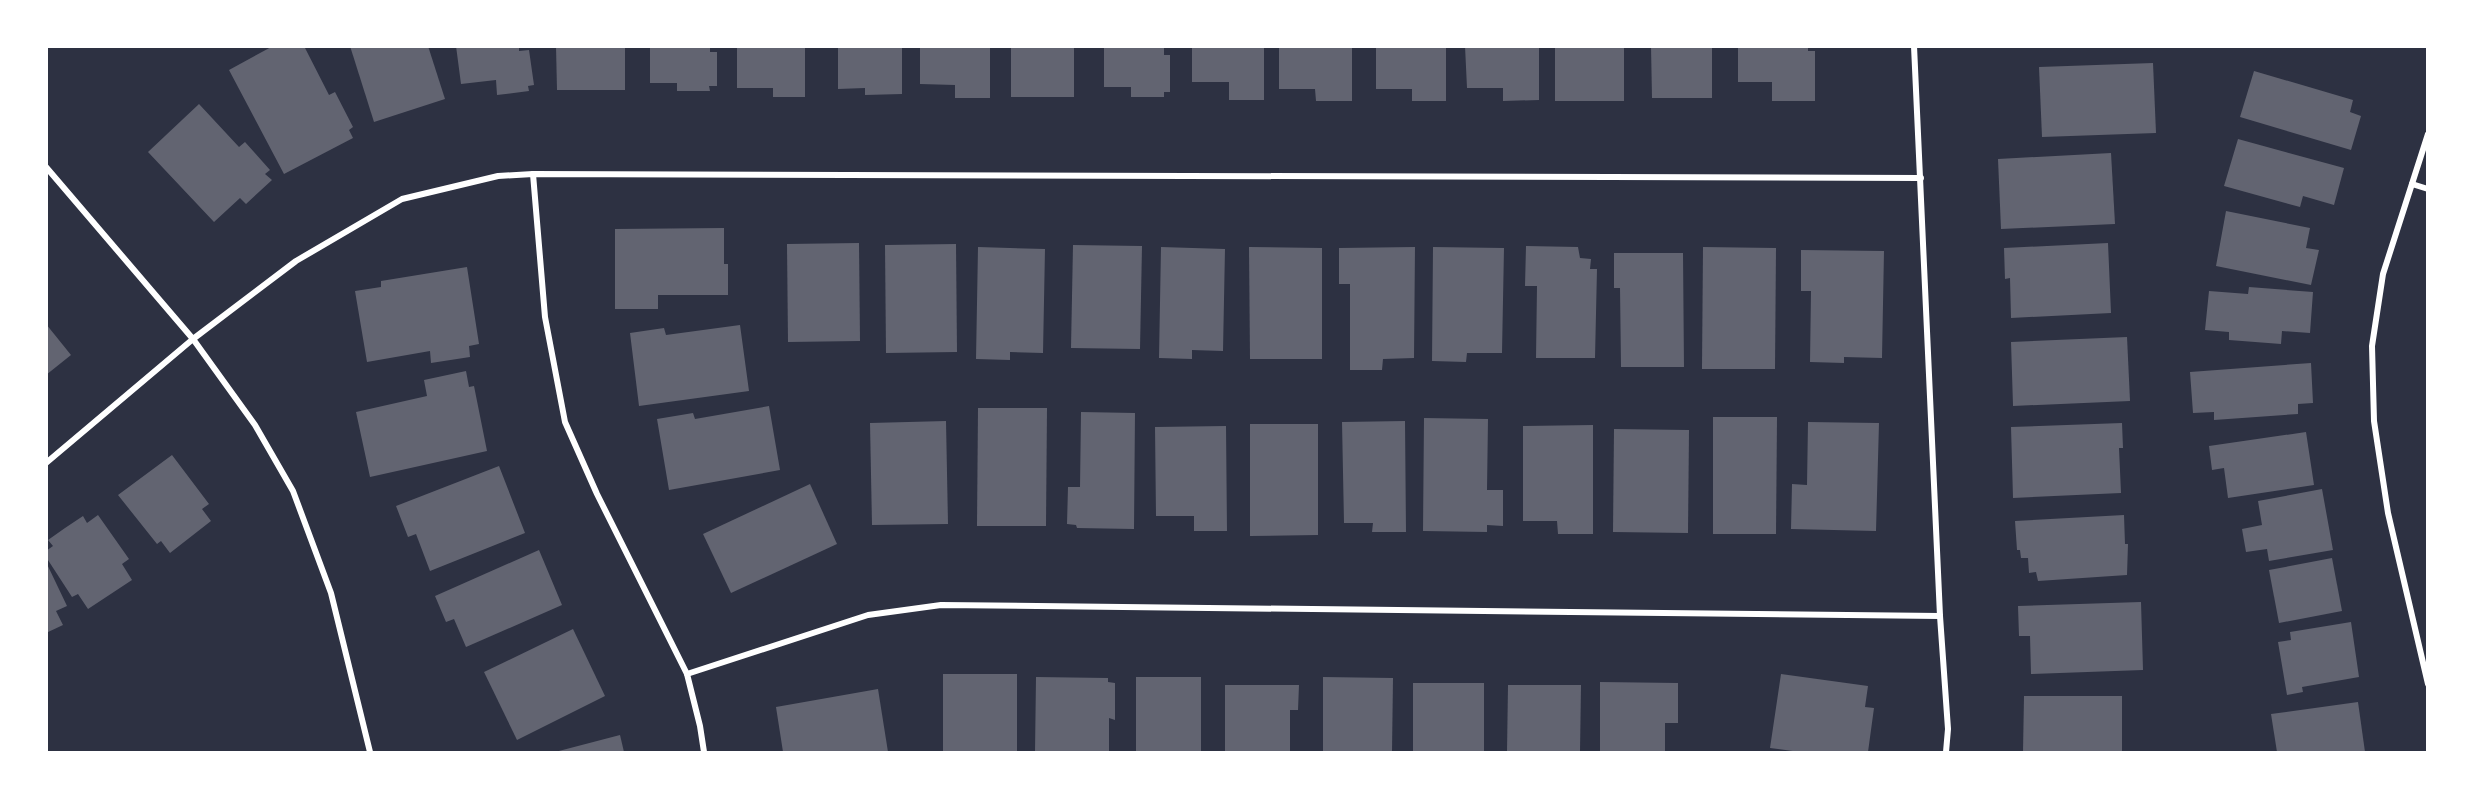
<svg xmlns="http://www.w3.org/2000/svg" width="2474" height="799" viewBox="0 0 2474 799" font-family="Commissioner,sans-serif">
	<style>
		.building { fill: #626471 }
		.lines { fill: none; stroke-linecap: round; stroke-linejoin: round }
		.minor { stroke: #fff; stroke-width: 6 }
	</style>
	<rect width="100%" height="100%" fill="#2d3142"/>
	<g class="building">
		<path d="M273,46H304L329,95L335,92L353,127L349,130L353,138L284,174L229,70Z"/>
		<path d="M350,46H428L445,99L374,122Z"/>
		<path d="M456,46H519V51L529,50L534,85L528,86L529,91L497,95L496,80L461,84Z"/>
		<path d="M556,46H625V90H557Z"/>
		<path d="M650,46H710V52H717V86H709L710,91H677V83H650Z"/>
		<path d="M737,46H805V97H773V88H737Z"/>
		<path d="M838,46H902V94L865,95V88L838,89Z"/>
		<path d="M920,46H990V98H955V85L920,84Z"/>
		<rect x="1011" y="46" width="63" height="51"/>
		<path d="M1104,46H1164V55H1170V92H1164V97H1131V87H1104Z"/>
		<path d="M1192,46H1264V100H1229V82H1192Z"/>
		<path d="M1279,46H1352V101H1316L1315,89H1279Z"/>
		<path d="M1376,46H1446V101H1412V89H1376Z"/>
		<path d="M1465,46H1539V100L1503,101V88H1467Z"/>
		<rect x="1555" y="46" width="69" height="55"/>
		<path d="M1651,46H1712V98H1652Z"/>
		<path d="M1738,46H1808V51H1815V101H1772V82H1738Z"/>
		<path d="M2153,63L2156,133L2042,137L2039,67Z"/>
		<path d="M2254,71L2353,100L2350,112L2361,116L2351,150L2240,117Z"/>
		<path d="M199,104L239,147L245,142L270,170L265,174L272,180L246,204L240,198L214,222L148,152Z"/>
		<path d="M2238,139L2344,168L2334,205L2303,196L2300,207L2224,186Z"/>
		<path d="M2111,153L2115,224L2001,229L1998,159Z"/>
		<path d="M2226,211L2310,228L2306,248L2319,250L2311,285L2216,266Z"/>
		<path d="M724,228V264H728V295H658V309H615V229Z"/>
		<path d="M859,243L860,341L788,342L787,244Z"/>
		<path d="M2108,243L2111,313L2011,318L2010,278L2005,279L2004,248Z"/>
		<path d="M956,244L957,352L886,353L885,245Z"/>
		<path d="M1073,245L1142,246L1140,349L1071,348Z"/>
		<path d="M1526,246L1578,247L1580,258L1591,259L1590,269H1597L1595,358H1536L1537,286H1525Z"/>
		<path d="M978,247L1045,249L1043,353L1010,352V360L976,359Z"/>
		<path d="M1161,247L1225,249L1223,351L1192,350V359L1159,358Z"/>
		<path d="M1249,247L1322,248V359H1250Z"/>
		<path d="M1415,247L1414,358L1383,359L1382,370H1350V284H1339V248Z"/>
		<path d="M1433,247L1504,248L1502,353H1467L1466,362L1432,361Z"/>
		<path d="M1703,247L1776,248L1775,369H1702Z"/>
		<path d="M1801,250L1884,251L1882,358L1844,357V363L1810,362L1811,291H1801Z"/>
		<path d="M1614,253H1683L1684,367H1621L1620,288H1614Z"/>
		<path d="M467,267L479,344L469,346L470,357L431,363L430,351L367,362L355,291L381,287V281Z"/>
		<path d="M2249,287L2313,292L2310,333L2282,331L2281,344L2229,340V332L2205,330L2209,291L2248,294Z"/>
		<path d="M46,324L71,355L46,375Z"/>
		<path d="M740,325L749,391L639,406L630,333L664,328L666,335Z"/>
		<path d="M2127,337L2130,401L2013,406L2011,342Z"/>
		<path d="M2311,363L2313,403L2298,404V414L2214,420V412L2193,413L2190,372Z"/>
		<path d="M466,371L469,387L474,386L487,451L370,477L356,412L427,396L424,380Z"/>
		<path d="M769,406L780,470L669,490L657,419L693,413L695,419Z"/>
		<path d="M978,408H1047L1046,526H977Z"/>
		<path d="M1081,412L1135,413L1134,529L1077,528L1076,525L1067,524L1068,487H1080Z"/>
		<path d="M1713,417H1777L1776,534H1713Z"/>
		<path d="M1424,418L1488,419L1487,490H1503V526L1487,525V532L1423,531Z"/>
		<path d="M946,421L948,524L872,525L870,423Z"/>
		<path d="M1405,421L1406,532H1372L1373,523H1344L1342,422Z"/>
		<path d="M1808,422L1879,423L1876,531L1791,529L1792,484L1807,485Z"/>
		<path d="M2122,423L2123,448H2119L2121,493L2013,498L2011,427Z"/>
		<path d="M1250,424H1318V535L1250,536Z"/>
		<path d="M1593,425V534H1558L1557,521H1523V426Z"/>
		<path d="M1226,426L1227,531H1194V516H1156L1155,427Z"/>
		<path d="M1614,429L1689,430L1688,533L1613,532Z"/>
		<path d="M2306,432L2314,485L2228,498L2224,468L2212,470L2209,446Z"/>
		<path d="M172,455L209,504L202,509L211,521L170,553L161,541L157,544L118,495Z"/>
		<path d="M499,466L525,533L430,571L416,534L408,537L396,506Z"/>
		<path d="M810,484L837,544L731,593L703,534Z"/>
		<path d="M2322,489L2333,550L2269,561L2267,549L2246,552L2242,529L2262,525L2258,501Z"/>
		<path d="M98,515L129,559L122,564L132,580L88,609L78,594L72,597L46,557V551L53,546L48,540L65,528L83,516L87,523Z"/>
		<path d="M2124,515L2125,544H2128L2127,575L2038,581L2036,572L2029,573L2028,558H2021L2020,550H2017L2015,521Z"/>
		<path d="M539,550L562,605L466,647L454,619L446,622L435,596Z"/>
		<path d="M2332,558L2342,611L2279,623L2269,570Z"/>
		<path d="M46,562L67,606L56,611L63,625L46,633Z"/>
		<path d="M2141,602L2143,670L2031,674L2030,636H2019L2018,606Z"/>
		<path d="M2351,622L2359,677L2302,687L2303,692L2287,695L2278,642L2291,640L2290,632Z"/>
		<path d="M573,629L605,696L517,740L484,672Z"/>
		<rect x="943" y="674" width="74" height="78"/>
		<path d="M1781,674L1868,686L1865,707L1874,708L1868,752H1800L1770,748Z"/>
		<path d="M1036,677L1108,678V682L1115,683V720L1109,718V752H1035Z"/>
		<rect x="1136" y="677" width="65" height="75"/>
		<path d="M1323,677L1393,678L1392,752H1323Z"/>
		<path d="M1600,682L1678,683V723H1665V752H1600Z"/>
		<rect x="1413" y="683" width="71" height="69"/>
		<path d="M1225,685H1299L1298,710H1290V752H1225Z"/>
		<path d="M1508,685H1581L1580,752H1507Z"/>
		<path d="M878,689L888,752H783L776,707Z"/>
		<path d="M2024,696H2122V752H2023Z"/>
		<path d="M2358,702L2365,752H2277L2271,714Z"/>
		<path d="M620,735L624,752H555Z"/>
	</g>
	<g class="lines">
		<g class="minor">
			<path d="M1914,46L1940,616L1948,729L1946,752"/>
			<path d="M2428,134L2383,274L2372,346L2374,421L2388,513L2428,684"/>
			<path d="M46,167L193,339L255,425L293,491L331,593L370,752"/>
			<path d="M533,174L545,317L565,422L597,494L687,674L700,726L704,752"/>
			<path d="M2412,184L2428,189"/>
			<path d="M46,463L193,339L296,261L402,199L498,176L533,174L1921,178"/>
			<path d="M687,674L868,615L941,605L1940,616"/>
		</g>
	</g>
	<rect width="2474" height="799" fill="none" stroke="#ffffff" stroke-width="96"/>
</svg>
